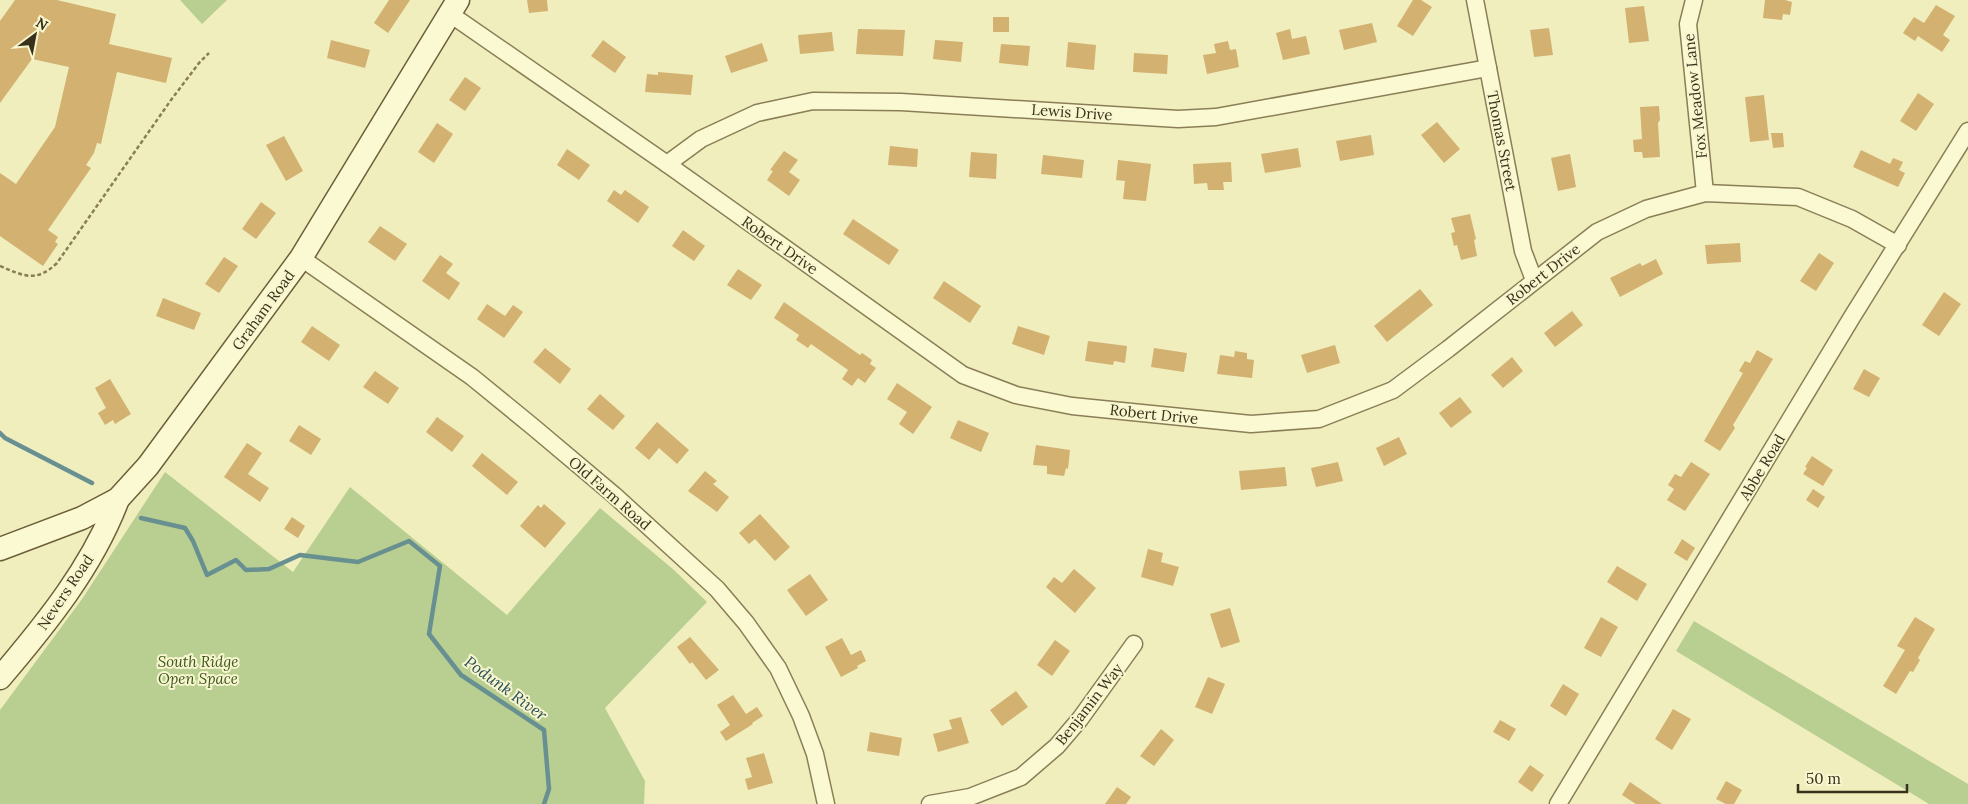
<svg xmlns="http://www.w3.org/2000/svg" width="1968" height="804" viewBox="0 0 1968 804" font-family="Lora,serif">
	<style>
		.green { fill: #b9cf92 }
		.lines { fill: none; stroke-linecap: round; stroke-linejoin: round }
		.stream { stroke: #699090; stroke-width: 4.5 }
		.building { fill: #d2b171 }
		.street-casing { stroke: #8a7e56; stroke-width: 19 }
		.secondary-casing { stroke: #6c5f39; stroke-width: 25 }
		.path { stroke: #8a7e56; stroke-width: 2.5; stroke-dasharray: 4 2.5; stroke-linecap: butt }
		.street { stroke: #fbf9d2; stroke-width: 16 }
		.secondary { stroke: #fbf9d2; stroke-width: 22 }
		.labels { text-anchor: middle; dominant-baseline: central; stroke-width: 4; stroke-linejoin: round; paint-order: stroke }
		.street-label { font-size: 15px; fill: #39311b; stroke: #f8f6ce }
		.park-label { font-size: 15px; font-style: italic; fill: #3c5720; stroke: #f8f6ce }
		.water-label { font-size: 16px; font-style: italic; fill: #29515a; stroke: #f8f6ce }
	</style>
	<rect width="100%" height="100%" fill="#f1eebe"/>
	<g class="green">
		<path d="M180,0H227L202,24Z"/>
		<path d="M165,472L293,572L350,487L507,615L600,508L674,570L707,602L605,708L645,781L644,804H0V710L82,599Z"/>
		<path d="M1694,621L1968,784V804H1929L1676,651Z"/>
	</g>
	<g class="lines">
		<g class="stream">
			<path d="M0,433L5,438L92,483"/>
			<path d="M141,518L185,528L193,541L207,575L236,560L246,570L269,569L300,555L358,562L409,541L440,566L429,634L461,675L544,730L549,789L544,804"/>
		</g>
	</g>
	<g class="building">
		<path d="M15,0H57L116,14L109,44L172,58L166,83L117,72L101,144L97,143L94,153L86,165L91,168L48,230L58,237L55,242L58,244L43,266L0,236V173L16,184L55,127L69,67L32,59L0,103V21Z"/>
		<path d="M389,0H410L388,33L374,23Z"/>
		<path d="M527,0H547L548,11L529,13Z"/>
		<path d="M1413,0H1421L1432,7L1413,36L1397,26Z"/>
		<path d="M1765,0H1785L1792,2L1790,15L1783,14L1782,20L1763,18Z"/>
		<path d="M1936,5L1955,16L1943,35L1950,40L1942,52L1918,36L1915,41L1903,33L1914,17L1924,23Z"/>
		<path d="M1644,6L1649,41L1629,43L1625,8Z"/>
		<rect x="993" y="17" width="16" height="15"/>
		<path d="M1372,23L1377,42L1344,50L1339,30Z"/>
		<path d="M1549,28L1553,55L1534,57L1530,30Z"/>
		<path d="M858,29L905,30L903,56L856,54Z"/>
		<path d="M1290,29L1292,39L1306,36L1310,54L1283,60L1276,33Z"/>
		<path d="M832,32L834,51L800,54L798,35Z"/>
		<path d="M331,40L370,50L365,68L327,58Z"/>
		<path d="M603,40L626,57L615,73L591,56Z"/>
		<path d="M935,40L963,42L961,62L933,59Z"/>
		<path d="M1228,41L1230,50L1236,49L1239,67L1207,74L1203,55L1216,53L1214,44Z"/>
		<path d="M1068,42L1096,45L1094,70L1066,67Z"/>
		<path d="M762,43L768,61L731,73L725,56Z"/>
		<path d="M1001,44L1030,46L1028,66L999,63Z"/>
		<path d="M1134,53L1168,55L1167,74L1133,72Z"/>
		<path d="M658,72L693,75L691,95L645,92L647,74L658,75Z"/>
		<path d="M465,77L481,88L465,111L449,100Z"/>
		<path d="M1918,93L1934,104L1916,131L1900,121Z"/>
		<path d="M1764,95L1769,140L1750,142L1745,97Z"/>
		<path d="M1659,106L1660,120L1658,123L1660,157L1643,158L1642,152H1634L1633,140L1642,139L1640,107Z"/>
		<path d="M1437,122L1460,149L1444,163L1421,135Z"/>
		<path d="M437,123L453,134L434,163L418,152Z"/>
		<path d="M1771,133H1783L1784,147L1773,148Z"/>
		<path d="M1371,135L1374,155L1340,161L1336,141Z"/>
		<path d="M284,136L303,171L286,181L266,145Z"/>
		<path d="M890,146L918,149L917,167L888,165Z"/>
		<path d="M1298,148L1301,167L1265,173L1261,154Z"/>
		<path d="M567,149L590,165L579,180L557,165Z"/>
		<path d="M1861,150L1890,164L1893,158L1903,162L1899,170L1905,173L1898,187L1853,167Z"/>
		<path d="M784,151L798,160L789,172L800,180L789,196L767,180L773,171L770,170Z"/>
		<path d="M971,152L997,154L996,179L969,177Z"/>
		<path d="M1570,154L1576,187L1558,191L1551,158Z"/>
		<path d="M1043,155L1084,160L1082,178L1041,174Z"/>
		<path d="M1118,160L1151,164L1146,201L1123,199L1125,181L1116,180Z"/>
		<path d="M1231,162L1232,182H1223L1224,190H1208L1207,183L1194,184L1193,164Z"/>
		<path d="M614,190L621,195L625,190L649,207L638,223L607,201Z"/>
		<path d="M261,202L276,213L256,239L242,229Z"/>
		<path d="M1470,214L1476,239L1474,240L1477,256L1461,260L1457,245L1454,246L1451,233L1455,232L1451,218Z"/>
		<path d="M853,219L899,250L889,265L843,234Z"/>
		<path d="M380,226L407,244L395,261L368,242Z"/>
		<path d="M683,230L705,246L694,261L672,246Z"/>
		<path d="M1740,243L1741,262L1707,264L1705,245Z"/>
		<path d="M1819,253L1834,263L1816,291L1800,281Z"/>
		<path d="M440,255L453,264L446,273L460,283L449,300L422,281Z"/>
		<path d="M224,257L238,266L219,293L205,284Z"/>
		<path d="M1656,259L1663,274L1620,297L1610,278L1640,263L1642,266Z"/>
		<path d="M738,269L762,285L751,300L727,285Z"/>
		<path d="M944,281L981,306L970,323L933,298Z"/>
		<path d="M1420,289L1433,305L1387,342L1374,326Z"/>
		<path d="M1944,292L1961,304L1939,336L1922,325Z"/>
		<path d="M163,298L201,313L194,330L156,316Z"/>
		<path d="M784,302L860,355L862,353L872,360L870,364L876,368L865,383L858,378L852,386L842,379L848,370L811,344L808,348L796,340L799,335L774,318Z"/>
		<path d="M487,304L505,316L513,305L523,312L504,338L477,319Z"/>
		<path d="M1572,311L1583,325L1555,347L1544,333Z"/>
		<path d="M312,326L340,345L329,361L301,342Z"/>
		<path d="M1018,326L1050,336L1044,355L1012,344Z"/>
		<path d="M1088,341L1127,346L1125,363L1114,361L1113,365L1085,361Z"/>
		<path d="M1335,345L1340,363L1307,373L1301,355Z"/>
		<path d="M545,348L571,369L560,384L533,362Z"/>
		<path d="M1154,348L1187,353L1184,372L1151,367Z"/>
		<path d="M1757,350L1773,359L1733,425L1735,428L1720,451L1704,441L1743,373L1739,371L1745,361L1750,363Z"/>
		<path d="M1235,351L1247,353V359L1254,360L1252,378L1217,374L1220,355L1234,357Z"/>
		<path d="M1512,357L1523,371L1503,388L1491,375Z"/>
		<path d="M1864,369L1880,378L1869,397L1853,389Z"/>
		<path d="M375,371L399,388L388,404L363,387Z"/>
		<path d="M110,379L131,414L115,424L113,420L105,425L98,413L106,408L95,388Z"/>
		<path d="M897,383L932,407L913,434L899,424L907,412L887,399Z"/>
		<path d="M600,394L625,416L613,430L587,409Z"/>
		<path d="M1460,397L1472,412L1451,428L1439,413Z"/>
		<path d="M437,417L464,436L452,452L426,432Z"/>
		<path d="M958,420L989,433L981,452L950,438Z"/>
		<path d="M657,422L689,450L677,464L659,448L649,460L635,448Z"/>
		<path d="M299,425L321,439L311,455L289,441Z"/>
		<path d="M1399,437L1407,454L1384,466L1376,448Z"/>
		<path d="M247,443L262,453L248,474L269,488L260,502L224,477Z"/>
		<path d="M1036,445L1070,450L1068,469L1066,468L1064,476L1047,474V466L1033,465Z"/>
		<path d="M482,453L518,482L507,495L472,466Z"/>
		<path d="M1812,456L1833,470L1823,486L1803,474L1807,468L1805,467Z"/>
		<path d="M1338,462L1343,481L1316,487L1311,468Z"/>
		<path d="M1691,462L1710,474L1685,511L1667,500L1674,489L1668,485L1675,474L1681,477Z"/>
		<path d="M1285,467L1287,486L1241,490L1239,471Z"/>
		<path d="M705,471L717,481L713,484L729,497L717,512L688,491Z"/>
		<path d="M1813,489L1825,497L1818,508L1806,500Z"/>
		<path d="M544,504L566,523L545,548L520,526L538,505L541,508Z"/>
		<path d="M760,514L790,547L775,561L755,539L749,544L739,533Z"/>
		<path d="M292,517L305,526L298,538L284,529Z"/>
		<path d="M1682,539L1695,548L1687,561L1674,553Z"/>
		<path d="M1148,549L1163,553L1161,562L1179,567L1173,586L1141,577Z"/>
		<path d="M1617,566L1647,584L1637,601L1607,582Z"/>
		<path d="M1074,569L1096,588L1075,613L1046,587L1054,577L1062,583Z"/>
		<path d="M810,574L828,600L806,616L787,590Z"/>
		<path d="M1230,608L1240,642L1221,648L1210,614Z"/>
		<path d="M1601,617L1618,627L1601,657L1584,648Z"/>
		<path d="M1915,617L1935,629L1918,658L1920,660L1913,672L1910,671L1896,694L1883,686L1905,650L1897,646Z"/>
		<path d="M690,637L719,670L706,680L692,662L690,664L677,647Z"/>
		<path d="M842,638L851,655L861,650L866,661L857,666L858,668L841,677L825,647Z"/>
		<path d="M1055,640L1070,651L1052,676L1037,665Z"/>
		<path d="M1208,677L1225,684L1212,714L1195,707Z"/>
		<path d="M1563,684L1579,694L1566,716L1550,706Z"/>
		<path d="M1016,691L1028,707L1002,726L990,710Z"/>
		<path d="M733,695L746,714L757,707L763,716L752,723L753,724L726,741L720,732L730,725L717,705Z"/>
		<path d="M1673,709L1691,719L1672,750L1655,739Z"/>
		<path d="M961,717L969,743L938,752L933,734L952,729L949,720Z"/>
		<path d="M1500,720L1516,729L1509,741L1493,732Z"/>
		<path d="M1161,729L1174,740L1154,766L1140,756Z"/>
		<path d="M870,732L902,738L899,756L867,751Z"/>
		<path d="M764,753L773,783L748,790L745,779L752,777L746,758Z"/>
		<path d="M1530,765L1544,775L1532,792L1518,782Z"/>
		<path d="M1726,781L1742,790L1734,804H1726L1716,799Z"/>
		<path d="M1630,782L1662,804H1636L1622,795Z"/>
		<path d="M1117,787L1131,797L1126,804H1105Z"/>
	</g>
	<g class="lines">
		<defs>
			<g id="street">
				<path d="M1475,0L1523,251L1534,280"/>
				<path d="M1694,0L1688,24L1705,193"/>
				<path d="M450,14L667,164L963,375L1016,395L1072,406L1251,424L1319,419L1393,390L1448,349L1597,232L1646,209L1705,193L1798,197L1852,219L1898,245"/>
				<path d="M667,164L701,139L757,113L813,101L901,102L1178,119L1216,117L1488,68"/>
				<path d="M301,258L472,377L532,426L614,495L717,589L746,623L778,668L801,716L815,754L826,804"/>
				<path d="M930,804L970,797L1021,777L1057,746L1080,719L1134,644"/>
				<path d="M1558,804L1852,317L1968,131"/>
			</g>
			<g id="secondary">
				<path d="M0,549L82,518L118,499L148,466L301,258L458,0"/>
				<path d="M0,678C46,624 93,566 118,499"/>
			</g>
		</defs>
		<use href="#street" class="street-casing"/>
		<use href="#secondary" class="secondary-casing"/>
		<path class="path" d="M0,266C24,276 36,283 57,263L171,100L199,63L209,53"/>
		<use href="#street" class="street"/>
		<use href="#secondary" class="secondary"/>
	</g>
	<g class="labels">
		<g class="street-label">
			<text transform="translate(1695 96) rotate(-96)">Fox Meadow Lane</text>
			<text transform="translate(1072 112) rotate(4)">Lewis Drive</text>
			<text transform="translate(1502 141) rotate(79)">Thomas Street</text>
			<text transform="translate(780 245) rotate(35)">Robert Drive</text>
			<text transform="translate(1543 274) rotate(-38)">Robert Drive</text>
			<text transform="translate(263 310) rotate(-54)">Graham Road</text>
			<text transform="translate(1154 414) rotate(6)">Robert Drive</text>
			<text transform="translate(1762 467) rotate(-59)">Abbe Road</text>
			<text transform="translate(610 493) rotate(41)">Old Farm Road</text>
			<text transform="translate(65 592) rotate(-56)">Nevers Road</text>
			<text transform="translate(1089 704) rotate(-52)">Benjamin Way</text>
		</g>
		<g class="park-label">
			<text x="198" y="661">South Ridge<tspan x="198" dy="17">Open Space</tspan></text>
		</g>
		<g class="water-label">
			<text transform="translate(506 688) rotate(36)">Podunk River</text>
		</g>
	</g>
	<g transform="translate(35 35) rotate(32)" stroke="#f8f6ce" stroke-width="4" paint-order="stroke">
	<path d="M0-4L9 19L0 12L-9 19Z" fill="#39311b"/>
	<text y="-8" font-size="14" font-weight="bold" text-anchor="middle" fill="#39311b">N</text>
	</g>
	<path d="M1798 784v8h109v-8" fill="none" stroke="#39311b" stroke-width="2.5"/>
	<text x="1806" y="784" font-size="15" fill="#39311b" stroke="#f8f6ce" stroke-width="4" paint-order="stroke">50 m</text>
</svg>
